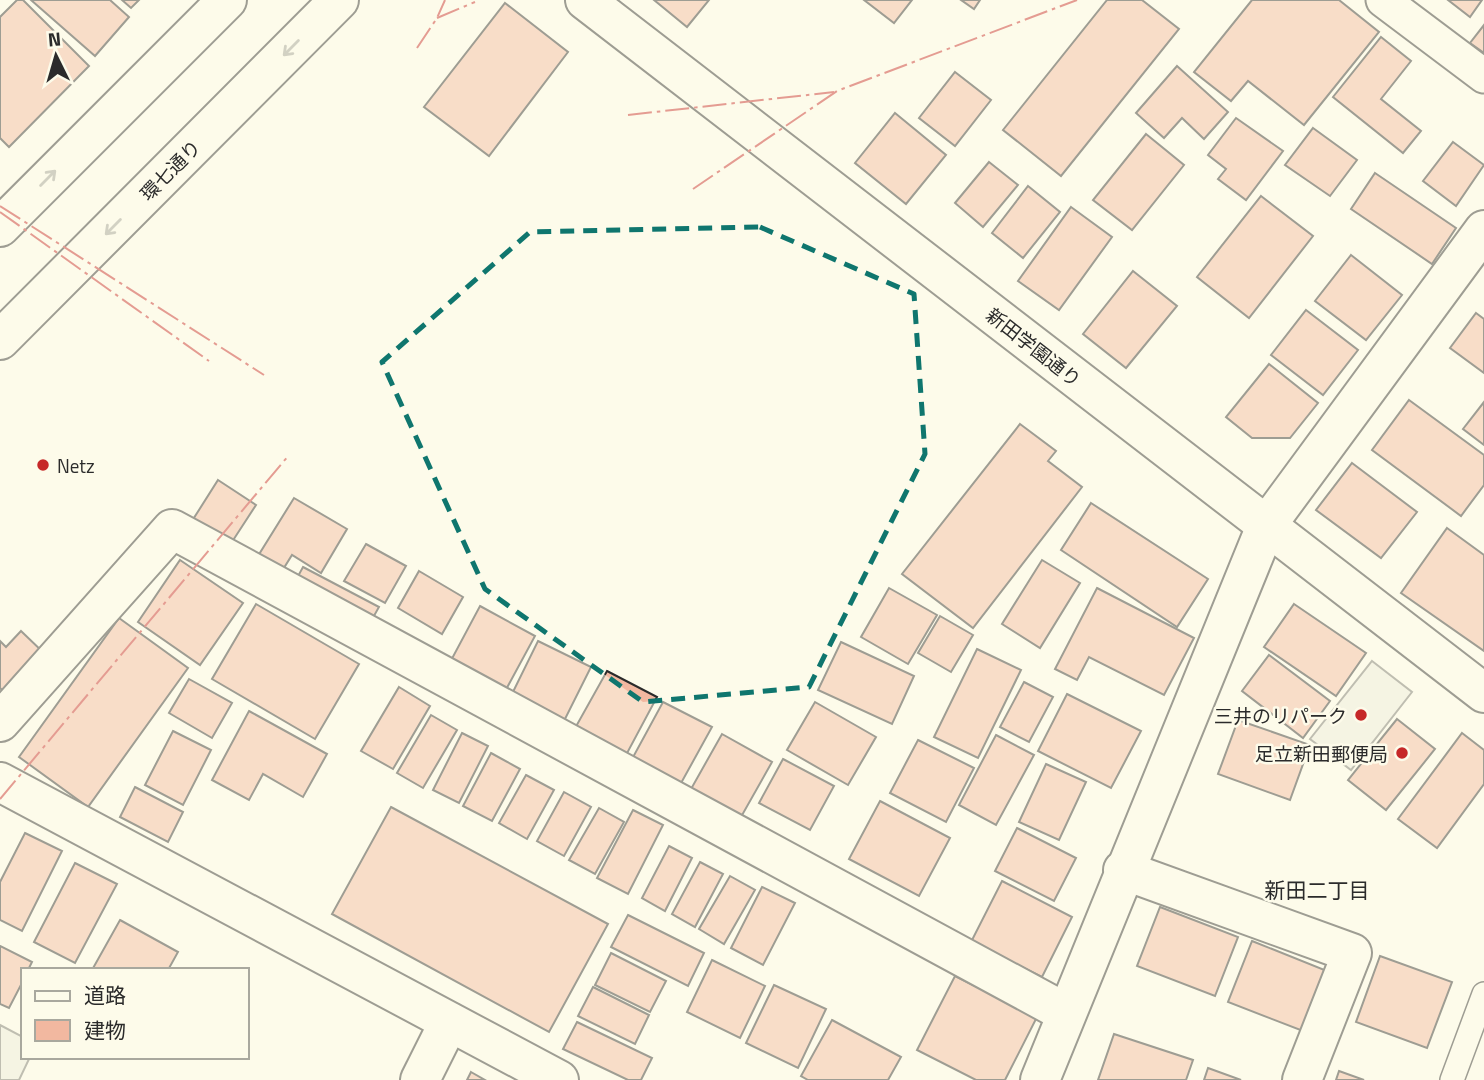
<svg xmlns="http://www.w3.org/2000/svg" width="1484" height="1080" viewBox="0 0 1484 1080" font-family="'Titillium Web','Noto Sans JP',sans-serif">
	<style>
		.green { fill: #ecebdb; stroke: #74746e; stroke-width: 2 }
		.parking { fill: #eceadb; stroke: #74746e; stroke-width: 2 }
		.building { fill: #f2b8a0; stroke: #2b2b2b; stroke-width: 2 }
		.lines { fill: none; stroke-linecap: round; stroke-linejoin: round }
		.service-casing { stroke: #2b2b2b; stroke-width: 26 }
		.pedestrian-casing { stroke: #2b2b2b; stroke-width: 37 }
		.minor-casing { stroke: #2b2b2b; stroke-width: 42 }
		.tertiary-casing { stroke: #2b2b2b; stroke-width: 42 }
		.primary-casing { stroke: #2b2b2b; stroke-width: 42 }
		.service { stroke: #fdfbea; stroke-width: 23 }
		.pedestrian { stroke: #fdfbea; stroke-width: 33 }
		.minor { stroke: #fdfbea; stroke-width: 38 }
		.tertiary { stroke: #fdfbea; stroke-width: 38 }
		.primary { stroke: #fdfbea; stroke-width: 38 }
		.power { stroke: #c62828; stroke-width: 2; stroke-dasharray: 24 5 3.5 5; stroke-linecap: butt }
		.oneway { stroke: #9e9d94 }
		.marked { fill: none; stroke: #0f766e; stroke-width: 5; stroke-dasharray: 14 9; stroke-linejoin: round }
		.poi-dot { fill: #c62828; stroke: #fdfbea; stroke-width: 2.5 }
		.labels { text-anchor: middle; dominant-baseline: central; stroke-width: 5; stroke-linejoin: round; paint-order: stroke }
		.street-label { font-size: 19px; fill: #2b2b2b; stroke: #fdfbea }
		.poi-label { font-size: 19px; fill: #2b2b2b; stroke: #fdfbea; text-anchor: end }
		.neighbourhood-label { font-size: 21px; fill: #2b2b2b; stroke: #fdfbea }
	</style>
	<rect width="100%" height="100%" fill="#fdfbea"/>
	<path class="green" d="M0,1025L23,1037V1057H30L19,1080H0Z"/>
	<path class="parking" d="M1372,661L1412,692L1351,770L1310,739Z"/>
	<g class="building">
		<path d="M17,0H23L89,66L9,147L0,138V17Z"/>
		<path d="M31,0H110L129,17L95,56Z"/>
		<path d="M122,0H139L131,8Z"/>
		<path d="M654,0H709L687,27Z"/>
		<path d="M864,0H912L894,23Z"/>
		<path d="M961,0H980L974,9Z"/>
		<path d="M1107,0H1142L1179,29L1061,176L1003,130Z"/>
		<path d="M1252,0H1339L1379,32L1304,125L1248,81L1231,101L1194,72Z"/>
		<path d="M1448,0H1482L1470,17Z"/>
		<path d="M505,3L568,52L489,156L424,107Z"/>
		<path d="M1484,25V53L1470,43Z"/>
		<path d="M1381,37L1411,61L1381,99L1421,131L1403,153L1333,97Z"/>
		<path d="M1177,66L1228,112L1204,139L1182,118L1164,138L1136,113Z"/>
		<path d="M955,72L991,100L955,146L919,118Z"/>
		<path d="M895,113L946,155L906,204L855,163Z"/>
		<path d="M1236,118L1283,151L1246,200L1218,179L1226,169L1208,155Z"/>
		<path d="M1313,128L1357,160L1330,196L1285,165Z"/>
		<path d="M1146,134L1184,165L1132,230L1093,200Z"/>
		<path d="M1453,142L1484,165L1456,206L1423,181Z"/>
		<path d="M989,162L1018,185L983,227L955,203Z"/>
		<path d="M1375,173L1456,228L1432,264L1351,209Z"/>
		<path d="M1028,186L1060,212L1023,258L992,233Z"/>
		<path d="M1261,196L1313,236L1249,318L1197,277Z"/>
		<path d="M1071,207L1112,237L1059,310L1018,281Z"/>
		<path d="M1351,255L1402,295L1366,340L1315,301Z"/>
		<path d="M1133,271L1177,306L1126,368L1083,334Z"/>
		<path d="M1306,310L1358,350L1323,395L1271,355Z"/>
		<path d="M1476,313L1484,319V373L1450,348Z"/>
		<path d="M1269,364L1318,403L1290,438H1252L1226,417Z"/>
		<path d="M1409,400L1484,455V485L1461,516L1372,450Z"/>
		<path d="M1484,402V445L1463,429Z"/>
		<path d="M1020,424L1056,451L1048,461L1082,487L973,628L902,574Z"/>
		<path d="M1352,463L1417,512L1381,558L1316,510Z"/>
		<path d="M218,480L256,505L230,545L192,521Z"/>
		<path d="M294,498L347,529L321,573L292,555L282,571L258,556Z"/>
		<path d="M1091,503L1208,579L1177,627L1061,550Z"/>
		<path d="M1447,528L1484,555V651L1401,593Z"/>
		<path d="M366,544L406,566L385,603L344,581Z"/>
		<path d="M180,560L243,603L200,665L138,622Z"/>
		<path d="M1042,560L1080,583L1040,648L1002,624Z"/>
		<path d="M303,567L379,607L366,630L291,589Z"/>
		<path d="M419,571L463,597L442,634L398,608Z"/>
		<path d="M889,588L937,615L908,664L861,637Z"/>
		<path d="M1097,588L1194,638L1164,695L1089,657L1077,680L1055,669Z"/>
		<path d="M256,604L359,664L315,739L212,679Z"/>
		<path d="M1294,604L1366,653L1336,696L1264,647Z"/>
		<path d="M480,606L535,636L503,695L448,666Z"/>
		<path d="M940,616L973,635L951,672L918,653Z"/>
		<path d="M119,618L188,668L88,807L19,757Z"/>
		<path d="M21,631L46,655L7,695L0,688V641L6,647Z"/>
		<path d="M538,641L591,667L562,725L509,700Z"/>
		<path d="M841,642L914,676L892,724L818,690Z"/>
		<path d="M977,649L1021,670L978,758L934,737Z"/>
		<path d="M1269,655L1330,701L1303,738L1242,691Z"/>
		<path d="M607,671L657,697L625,757L574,730Z"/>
		<path d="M189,679L232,703L212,738L169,713Z"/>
		<path d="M1024,682L1053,697L1029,742L1000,727Z"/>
		<path d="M399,687L430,706L393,769L361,751Z"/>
		<path d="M1067,694L1141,731L1111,788L1038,751Z"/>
		<path d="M663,702L712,727L680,785L632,759Z"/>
		<path d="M815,702L876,737L848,785L787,750Z"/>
		<path d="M249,711L327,754L303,797L263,774L249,800L212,780Z"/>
		<path d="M431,715L457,730L423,788L397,773Z"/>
		<path d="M1397,719L1435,749L1386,810L1348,780Z"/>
		<path d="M1238,720L1310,745L1290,800L1218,774Z"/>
		<path d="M173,731L211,750L183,805L145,785Z"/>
		<path d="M462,733L488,746L459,803L433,790Z"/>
		<path d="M1462,733L1484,750V784L1437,848L1398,819Z"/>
		<path d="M722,734L772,762L741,817L691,789Z"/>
		<path d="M996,735L1034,755L996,825L959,805Z"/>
		<path d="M918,740L974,768L946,822L890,793Z"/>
		<path d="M491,753L520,769L492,821L463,806Z"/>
		<path d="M783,759L834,786L810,830L759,803Z"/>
		<path d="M1046,764L1086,782L1059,840L1019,822Z"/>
		<path d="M526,775L554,790L527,839L499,823Z"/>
		<path d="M135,787L183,812L168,842L120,817Z"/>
		<path d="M564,792L591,807L564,856L537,841Z"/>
		<path d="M880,801L950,838L919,896L849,859Z"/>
		<path d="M391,807L608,924L549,1032L332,914Z"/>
		<path d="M599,808L624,822L595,874L569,860Z"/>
		<path d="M633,810L663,825L628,894L597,878Z"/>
		<path d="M1017,828L1076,858L1054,901L995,871Z"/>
		<path d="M25,833L62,851L22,931L0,920V882Z"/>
		<path d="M669,846L692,858L665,911L642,898Z"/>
		<path d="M700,862L723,874L695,927L672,914Z"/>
		<path d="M75,863L117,884L75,963L34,942Z"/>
		<path d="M730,876L755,890L724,944L699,929Z"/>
		<path d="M1002,881L1072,917L1042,977L971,942Z"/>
		<path d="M762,887L795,903L763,965L731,948Z"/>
		<path d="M1160,907L1238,937L1215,996L1137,966Z"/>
		<path d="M628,915L704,953L688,986L611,947Z"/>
		<path d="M120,920L178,952L168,970H92Z"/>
		<path d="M1252,941L1327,971L1303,1031L1228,1002Z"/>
		<path d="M0,946L32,962L28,970H23V981L9,1008L0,1004Z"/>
		<path d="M611,953L666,981L650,1012L595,985Z"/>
		<path d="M1380,956L1452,982L1427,1048L1356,1022Z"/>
		<path d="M712,960L765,986L740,1038L687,1012Z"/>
		<path d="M955,976L1037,1017L1005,1080H976L917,1050Z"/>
		<path d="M774,985L826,1009L798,1068L746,1043Z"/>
		<path d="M593,987L649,1015L635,1044L578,1016Z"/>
		<path d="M832,1020L901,1057L888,1080H808L801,1076Z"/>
		<path d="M577,1022L652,1058L641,1080H628L563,1049Z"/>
		<path d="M1114,1034L1193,1060L1186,1080H1098Z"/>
		<path d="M1208,1068L1241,1080H1204Z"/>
		<path d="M1339,1071L1364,1080H1336Z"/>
		<path d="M471,1072L485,1080H467Z"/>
	</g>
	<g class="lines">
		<defs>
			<path id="service" d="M1452,1080L1484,994"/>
			<path id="pedestrian" d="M1383,0L1484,76"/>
			<g id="minor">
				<path d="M0,722L172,529L1066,1013"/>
				<path d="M0,782L559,1080"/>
				<path d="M1123,870L1352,953L1302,1080"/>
				<path d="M420,1080L449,1022"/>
			</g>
			<g id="tertiary">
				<path d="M585,0L1484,693"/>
				<path d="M1040,1080L1266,526L1484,230"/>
			</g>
			<g id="primary">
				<path d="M0,227L227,0"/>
				<path d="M0,340L339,0"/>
			</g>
		</defs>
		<use href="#service" class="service-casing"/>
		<use href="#pedestrian" class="pedestrian-casing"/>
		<use href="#minor" class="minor-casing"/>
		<use href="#tertiary" class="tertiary-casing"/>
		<use href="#primary" class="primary-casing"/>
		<use href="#service" class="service"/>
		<use href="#pedestrian" class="pedestrian"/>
		<use href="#minor" class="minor"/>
		<use href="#tertiary" class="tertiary"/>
		<use href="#primary" class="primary"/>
		<g class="power">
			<path d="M437,18L475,2"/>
			<path d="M417,48L437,18L445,0"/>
			<path d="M628,115L834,92"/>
			<path d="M693,189L837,91L1077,0"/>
			<path d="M0,206L264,375"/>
			<path d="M0,212L209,361"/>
			<path d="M0,799L289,455"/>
		</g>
	</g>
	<defs><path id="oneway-shaft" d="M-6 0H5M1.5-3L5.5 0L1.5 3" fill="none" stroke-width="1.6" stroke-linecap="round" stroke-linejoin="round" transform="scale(1.75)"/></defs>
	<g class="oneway">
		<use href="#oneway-shaft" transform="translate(291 48) rotate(135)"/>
		<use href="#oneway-shaft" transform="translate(48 178) rotate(-45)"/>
		<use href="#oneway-shaft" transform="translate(113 227) rotate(135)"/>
	</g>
	<path d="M0 0H1484V1080H0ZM760,227L914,294L925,454L809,687L643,702L485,589L382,362L530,232Z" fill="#fdfbea" fill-opacity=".55" fill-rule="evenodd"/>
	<path class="marked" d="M760,227L914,294L925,454L809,687L643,702L485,589L382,362L530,232Z"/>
	<g class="poi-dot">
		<circle cx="43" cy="465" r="7"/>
		<circle cx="1361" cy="715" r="7"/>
		<circle cx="1402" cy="753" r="7"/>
	</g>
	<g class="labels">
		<g class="street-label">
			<text transform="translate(170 170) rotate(-45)">環七通り</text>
			<text transform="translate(1034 347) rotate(38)">新田学園通り</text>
		</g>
		<g class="poi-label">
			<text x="57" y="465" text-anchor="start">Netz</text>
			<text x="1347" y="715">三井のリパーク</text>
			<text x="1388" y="753">足立新田郵便局</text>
		</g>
		<g class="neighbourhood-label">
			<text x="1317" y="890">新田二丁目</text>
		</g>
	</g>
	<rect x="21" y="968" width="228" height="91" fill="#fdfbea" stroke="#a9a89e" stroke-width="2"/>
	<rect x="35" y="991" width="35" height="10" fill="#fdfbea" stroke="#a9a89e" stroke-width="2"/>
	<text x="84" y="1003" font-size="21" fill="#2b2b2b">道路</text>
	<rect x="35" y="1020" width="35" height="21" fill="#f2b8a0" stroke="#a9a89e" stroke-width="2"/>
	<text x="84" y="1038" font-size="21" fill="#2b2b2b">建物</text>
	<g transform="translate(56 56) rotate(355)" stroke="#fdfbea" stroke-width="5" paint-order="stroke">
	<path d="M0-5L12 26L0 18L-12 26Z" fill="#2b2b2b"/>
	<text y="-10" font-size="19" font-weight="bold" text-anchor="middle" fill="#2b2b2b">N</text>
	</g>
</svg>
